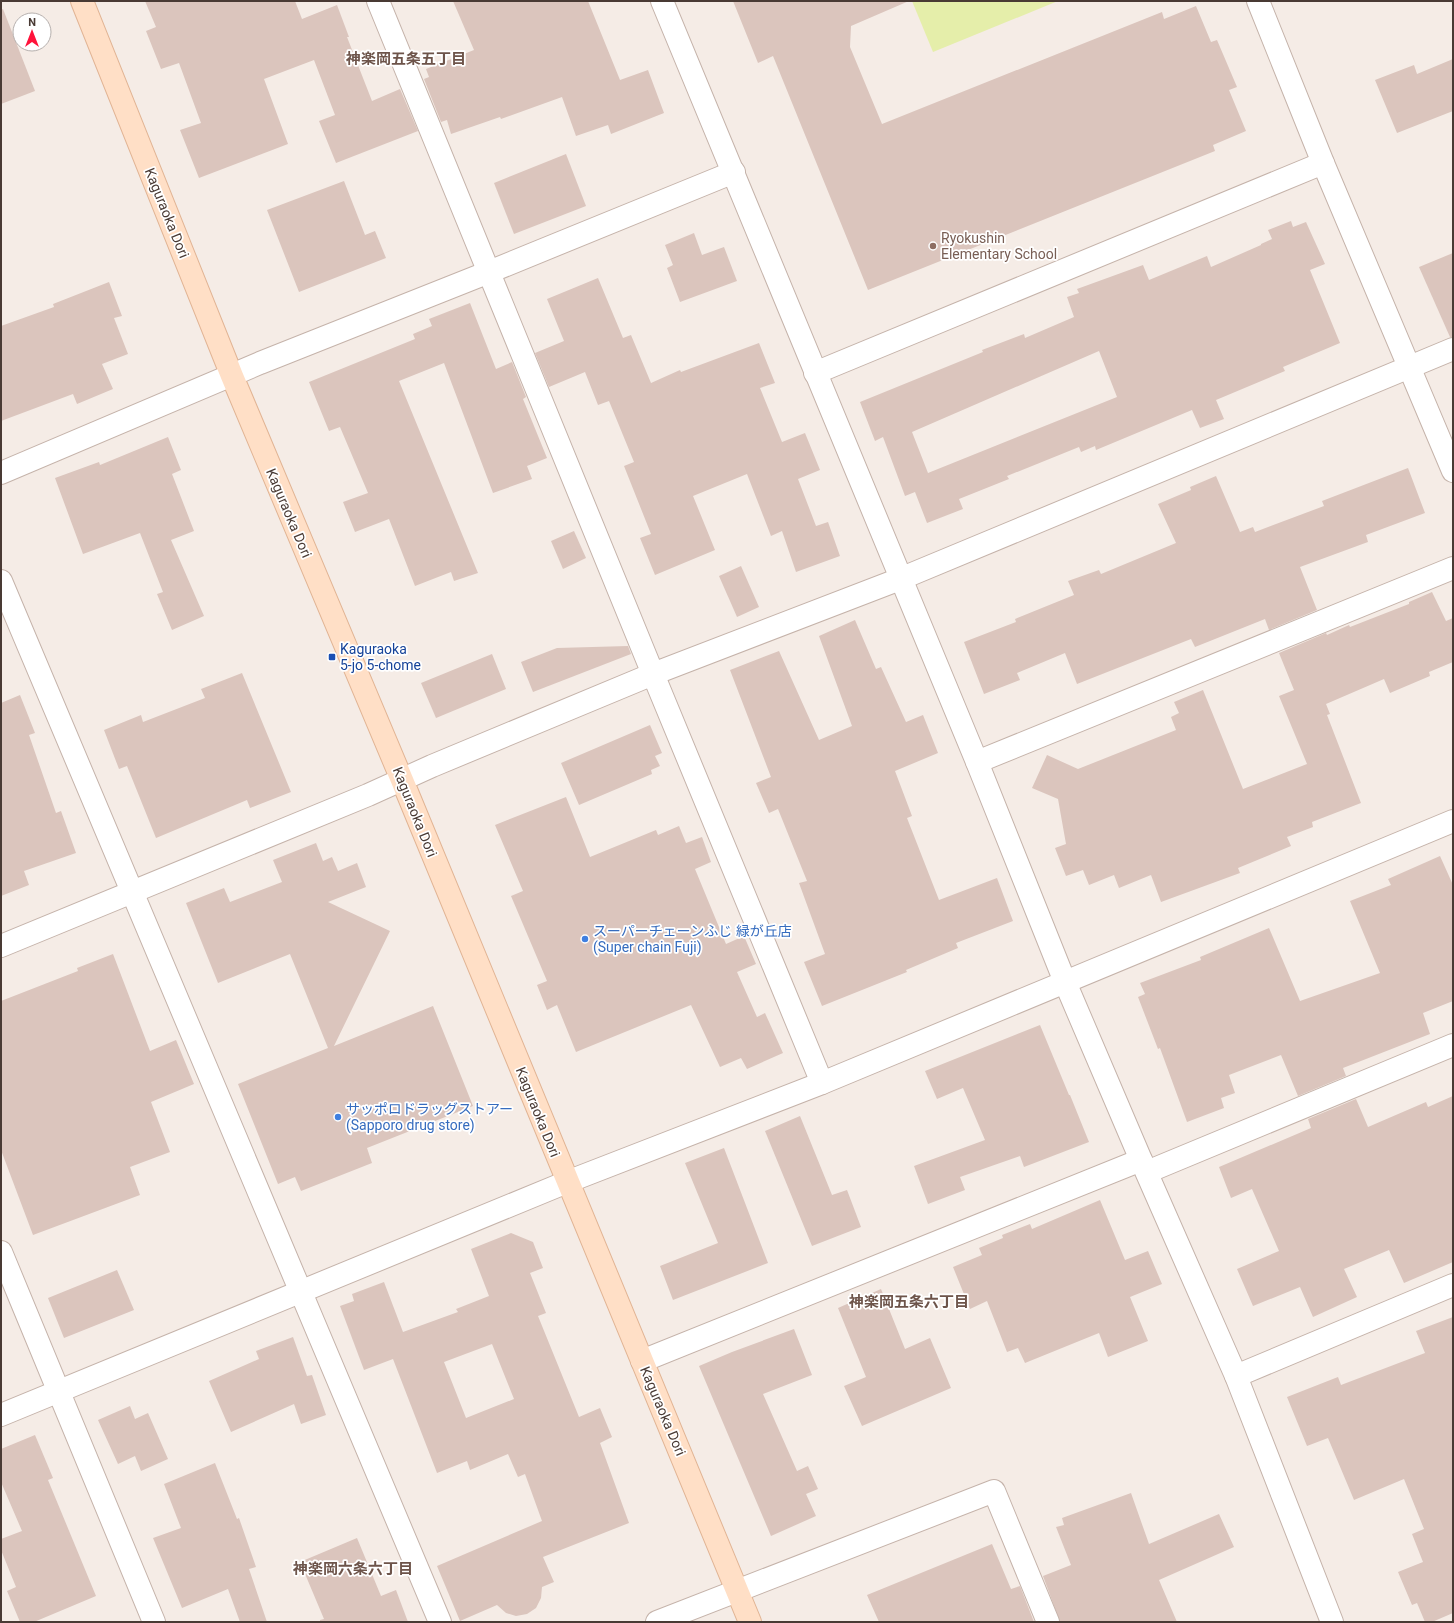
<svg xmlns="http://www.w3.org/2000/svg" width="1454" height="1623" viewBox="0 0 1454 1623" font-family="Roboto,'Noto Sans JP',sans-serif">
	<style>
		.green { fill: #e5eeaa }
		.building { fill: #dbc5bd; fill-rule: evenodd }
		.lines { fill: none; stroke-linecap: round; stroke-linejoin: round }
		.street-casing { stroke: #c5b3aa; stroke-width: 24 }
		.secondary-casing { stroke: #e1b494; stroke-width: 24 }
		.street { stroke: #fff; stroke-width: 22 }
		.secondary { stroke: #ffdfc6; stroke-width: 22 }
		.education-dot { fill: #8d6e63; stroke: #fff; stroke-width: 1.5 }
		.transit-dot { fill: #1a4fb4; stroke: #fff; stroke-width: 1.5 }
		.shop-dot { fill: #3f7fe0; stroke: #fff; stroke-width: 1.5 }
		.labels { text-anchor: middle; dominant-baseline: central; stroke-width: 3.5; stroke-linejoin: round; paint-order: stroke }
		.street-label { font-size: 14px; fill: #493a34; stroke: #fff }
		.education-label { font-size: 14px; fill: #785e54; stroke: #fff; text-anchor: start }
		.transit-label { font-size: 14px; fill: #164399; stroke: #fff; text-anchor: start }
		.shop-label { font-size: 14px; fill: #366cbe; stroke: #fff; text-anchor: start }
		.neighbourhood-label { font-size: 15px; font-weight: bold; fill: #6d544a; stroke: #fff }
	</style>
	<rect width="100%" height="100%" fill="#f5ece6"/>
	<path class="green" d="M912,1H1058L933,52Z"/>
	<g class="building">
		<path d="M145,1H295L302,19L337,5L349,37H347L372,101L400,89L418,131L336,163L319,121L335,115L314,60L264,79L288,144L199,178L180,130L201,123L179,63L161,69L146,31L156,27Z"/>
		<path d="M453,1H588L620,80L648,70L664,113L611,134L608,125L576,136L562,97L501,119L500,117L451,134L447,120L441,122L424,79L429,77L426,69L474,50Z"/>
		<path d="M733,1H909L851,26L850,47L882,124L1162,12L1164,19L1196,6L1211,42L1217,40L1237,87L1229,90L1246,131L1213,145L1215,151L868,290L773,56L758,63Z"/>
		<path d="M3,9L35,91L1,104V10Z"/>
		<path d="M1453,59V111L1397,133L1375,80L1414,65L1417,74Z"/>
		<path d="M566,154L586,206L514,234L494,183Z"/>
		<path d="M344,181L365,235L375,231L386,258L299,292L267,210Z"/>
		<path d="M1291,221L1293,227L1306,222L1325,264L1310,270L1340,343L1283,367L1285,371L1216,400L1224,419L1200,428L1192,410L1096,450L1095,446L1081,452L1079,447L1007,476L1009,479L959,499L963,509L927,523L915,492L905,496L883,437L875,441L860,402L983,352L982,350L1024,334L1025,338L1074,317L1067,297L1079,293L1077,289L1143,265L1149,280L1207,256L1211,267L1261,245V244L1272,239L1268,230ZM1099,351L1117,397L928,473L912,432Z"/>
		<path d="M694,233L702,255L724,247L737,281L680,302L667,268L673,265L665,245Z"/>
		<path d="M1453,253V337H1450L1419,267Z"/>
		<path d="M598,278L623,338L631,335L651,383L680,370L681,372L759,343L775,383L760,388L782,442L805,433L820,470L798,479L816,526L828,522L840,556L796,572L782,531L771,536L747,474L693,496L715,550L655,575L640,538L651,534L624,466L634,462L609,401L598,405L585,372L549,387L535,353L564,341L547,299Z"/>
		<path d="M109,282L122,316L114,318L128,354L102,364L113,389L77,404L73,394L1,421V326L54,307L53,304Z"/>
		<path d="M470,303L496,369L512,362L526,397L523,399L547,458L527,466L532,479L493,493L444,363L399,381L478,573L454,581L451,572L415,586L389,519L355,532L343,502L368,493L340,427L329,431L309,382L415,339L413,334L432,326L429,319Z"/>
		<path d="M168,437L181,470L172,474L194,531L171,540L204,616L172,630L157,594L163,592L140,533L83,554L55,478L99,462L100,465Z"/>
		<path d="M1408,468L1425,513L1366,535L1368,542L1300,567L1317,610L1269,630L1265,619L1195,647L1191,639L1077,684L1065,653L1017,673L1020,680L984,694L964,642L1016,622L1015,619L1074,595L1068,581L1099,570L1101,574L1176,543L1158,504L1191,490L1190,487L1216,476L1240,532L1253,527L1255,532L1324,506L1322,501Z"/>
		<path d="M574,531L586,558L563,569L551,541Z"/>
		<path d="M741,566L759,607L737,617L719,576Z"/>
		<path d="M1432,592L1446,621L1453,618V662L1429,672L1430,676L1390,693L1384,679L1326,704L1330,714L1327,715L1361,803L1312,822L1313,827L1287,837L1291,846L1238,868L1240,873L1161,902L1151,875L1119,888L1114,875L1089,885L1083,870L1066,876L1055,848L1066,844L1058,799L1032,788L1047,755L1078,769L1176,730L1171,717L1179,713L1174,702L1203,690L1243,789L1307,764L1279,696L1294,690L1279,653L1326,633L1327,635L1349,625L1350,627L1409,604V602Z"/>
		<path d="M855,620L876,669L881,667L906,722L923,715L938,753L895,771L912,816L907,818L939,900L997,878L1013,921L956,943L958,948L906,970L907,972L822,1006L804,962L825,954L799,883L807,881L778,809L769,813L756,783L771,777L730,670L779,651L819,740L852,726L819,636Z"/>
		<path d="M628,646L631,654L533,692L521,662L557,648Z"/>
		<path d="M492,654L506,689L436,718L421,683Z"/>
		<path d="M242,673L291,792L250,808L247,800L156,838L127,766L119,769L104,730L141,715L143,722L205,698L201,689Z"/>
		<path d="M20,695L35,733L29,735L56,813L61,811L76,853L24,871L29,885L1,896V703Z"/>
		<path d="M650,725L662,753L655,756L660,766L651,770L652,774L579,805L561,763Z"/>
		<path d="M566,797L590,857L656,830L658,835L679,826L686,843L702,837L711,862L695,869L726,944L744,936L756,964L737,972L757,1017L765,1013L783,1053L747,1069L741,1058L720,1067L691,1005L576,1052L557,1005L547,1010L537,985L547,981L511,896L523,891L495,825Z"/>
		<path d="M316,843L323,861L332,857L338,871L357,863L366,887L328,902L390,931L334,1046L433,1006L473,1106L367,1148L372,1163L301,1191L295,1177L278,1184L238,1084L328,1048L290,954L218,983L186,903L224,888L230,902L282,882L273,860Z"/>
		<path d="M1440,856L1453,885V1001L1423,1013L1430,1034L1343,1068L1346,1076L1298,1096L1281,1055L1229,1075L1235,1093L1221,1098L1224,1108L1187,1122L1160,1048L1158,1049L1138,997L1145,994L1140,983L1201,960L1200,957L1269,928L1300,1001L1380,973L1350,901L1391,885L1388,879Z"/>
		<path d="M113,954L150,1051L176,1040L194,1084L151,1102L170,1152L130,1167L140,1195L33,1235L1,1150V1001L78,971L77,968Z"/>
		<path d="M1040,1025L1069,1095H1070L1089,1142L1024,1167L1020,1156L960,1177L965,1190L928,1204L914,1166L985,1140L963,1088L937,1099L925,1071Z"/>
		<path d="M1453,1096V1262L1404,1283L1389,1250L1344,1269L1357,1297L1313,1317L1300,1287L1253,1306L1237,1269L1279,1251L1252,1189L1231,1198L1219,1167L1311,1128L1308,1119L1356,1099L1368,1127L1426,1102L1428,1107Z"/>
		<path d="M800,1116L832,1195L847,1190L861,1227L812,1246L765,1131Z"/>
		<path d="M724,1148L768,1263L673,1300L660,1266L718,1243L685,1163Z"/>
		<path d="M1100,1200L1125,1260L1148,1251L1162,1284L1130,1297L1148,1341L1108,1357L1099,1333L1025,1363L1018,1348L1007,1352L987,1301L970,1309L953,1267L982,1255L979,1248L1003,1238L1002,1235L1030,1224L1032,1229Z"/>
		<path d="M511,1233L533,1242L543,1268L530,1273L546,1313L538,1316L579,1417L600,1408L612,1437L600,1443L629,1523L543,1557L554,1582L542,1587L541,1598L536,1608L527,1614L516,1616L506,1613L497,1605L460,1621L437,1566L542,1521L525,1474L518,1477L508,1454L470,1470L467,1461L437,1473L393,1359L364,1370L340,1306L354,1301L352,1294L384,1282L403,1332L458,1312L456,1309L489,1296L471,1249ZM492,1344L514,1399L466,1418L444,1362Z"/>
		<path d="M117,1270L134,1310L64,1338L48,1298Z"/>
		<path d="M881,1289L905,1349L930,1338L951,1388L862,1426L844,1386L866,1377L838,1308Z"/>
		<path d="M1453,1317V1613L1432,1622H1425L1417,1603L1412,1605L1398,1572L1423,1562L1412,1534L1424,1529L1404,1479L1354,1500L1328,1438L1307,1446L1287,1397L1338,1377L1341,1385L1425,1353L1416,1331Z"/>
		<path d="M794,1329L812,1375L763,1394L797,1471L808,1466L818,1489L806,1494L816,1516L771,1536L699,1366L732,1352Z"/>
		<path d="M293,1337L307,1376L312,1375L326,1415L301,1424L294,1404L231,1432L209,1381L259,1359L256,1351Z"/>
		<path d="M130,1406L135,1419L148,1413L168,1459L141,1471L135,1456L118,1464L98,1420Z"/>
		<path d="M35,1435L53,1478L48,1480L96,1596L34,1622H20L7,1591L16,1587L1,1550V1539L22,1531L1,1482V1449Z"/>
		<path d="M215,1463L237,1519L239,1518L256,1567L249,1569L267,1622H240L228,1589L182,1608L153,1538L181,1528L164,1484Z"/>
		<path d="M1131,1493L1149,1544L1219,1514L1234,1547L1159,1580L1177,1622H1060L1043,1576L1071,1565L1056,1527L1064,1525L1062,1518Z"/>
		<path d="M357,1538L381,1596L396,1590L408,1622H320V1620L324,1619L300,1562Z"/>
		<path d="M992,1544L1011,1589L1020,1586L1034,1622H879L867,1595Z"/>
	</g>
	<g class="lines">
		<defs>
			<g id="street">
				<path d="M378,1L653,674L822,1083"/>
				<path d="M662,1L977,762L1065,982L1141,1160L1236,1376L1332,1622"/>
				<path d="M1258,1L1323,163L1453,471"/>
				<path d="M815,373L1323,163"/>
				<path d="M1,473L260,363L489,272L734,172"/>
				<path d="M1,581L440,1622"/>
				<path d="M977,762L1453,568"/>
				<path d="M1,946L368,795L432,766L653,674L900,579L1453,349"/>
				<path d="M1147,1172L1453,1045"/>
				<path d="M1,1252L154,1622"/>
				<path d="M642,1361L1141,1160"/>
				<path d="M1236,1376L1453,1285"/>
				<path d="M1,1415L567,1182L822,1083L1453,821"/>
				<path d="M657,1622L994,1491L1048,1622"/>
			</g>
			<path id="secondary" d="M82,1L232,376L402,780L750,1622"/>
		</defs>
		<use href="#street" class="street-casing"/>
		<use href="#secondary" class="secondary-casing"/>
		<use href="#street" class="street"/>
		<use href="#secondary" class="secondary"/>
	</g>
	<circle class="education-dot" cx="933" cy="246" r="4"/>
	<rect class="transit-dot" x="328" y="653" width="8" height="8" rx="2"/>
	<g class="shop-dot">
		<circle cx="585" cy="939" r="4"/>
		<circle cx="338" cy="1117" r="4"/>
	</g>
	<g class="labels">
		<g class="street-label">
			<text transform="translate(167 213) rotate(68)">Kaguraoka Dori</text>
			<text transform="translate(289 513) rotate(67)">Kaguraoka Dori</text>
			<text transform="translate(415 812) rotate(68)">Kaguraoka Dori</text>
			<text transform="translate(538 1112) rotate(68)">Kaguraoka Dori</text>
			<text transform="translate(663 1411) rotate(67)">Kaguraoka Dori</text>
		</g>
		<g class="education-label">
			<text x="941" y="238">Ryokushin<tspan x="941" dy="16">Elementary School</tspan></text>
		</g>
		<g class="transit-label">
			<text x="340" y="649">Kaguraoka<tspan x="340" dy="16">5-jo 5-chome</tspan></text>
		</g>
		<g class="shop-label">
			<text x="593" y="931">スーパーチェーンふじ 緑が丘店<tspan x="593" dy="16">(Super chain Fuji)</tspan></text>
			<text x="346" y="1109">サッポロドラッグストアー<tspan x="346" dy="16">(Sapporo drug store)</tspan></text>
		</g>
		<g class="neighbourhood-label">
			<text x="406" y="59">神楽岡五条五丁目</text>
			<text x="909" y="1302">神楽岡五条六丁目</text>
			<text x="353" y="1569">神楽岡六条六丁目</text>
		</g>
	</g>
	<rect width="1454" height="1623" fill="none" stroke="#493a34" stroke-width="4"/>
	<g transform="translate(32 32)"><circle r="19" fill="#ffffff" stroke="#b6b0ae"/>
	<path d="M0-3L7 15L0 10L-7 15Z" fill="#ff133b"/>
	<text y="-6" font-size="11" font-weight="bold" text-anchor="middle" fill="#493a34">N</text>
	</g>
</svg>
